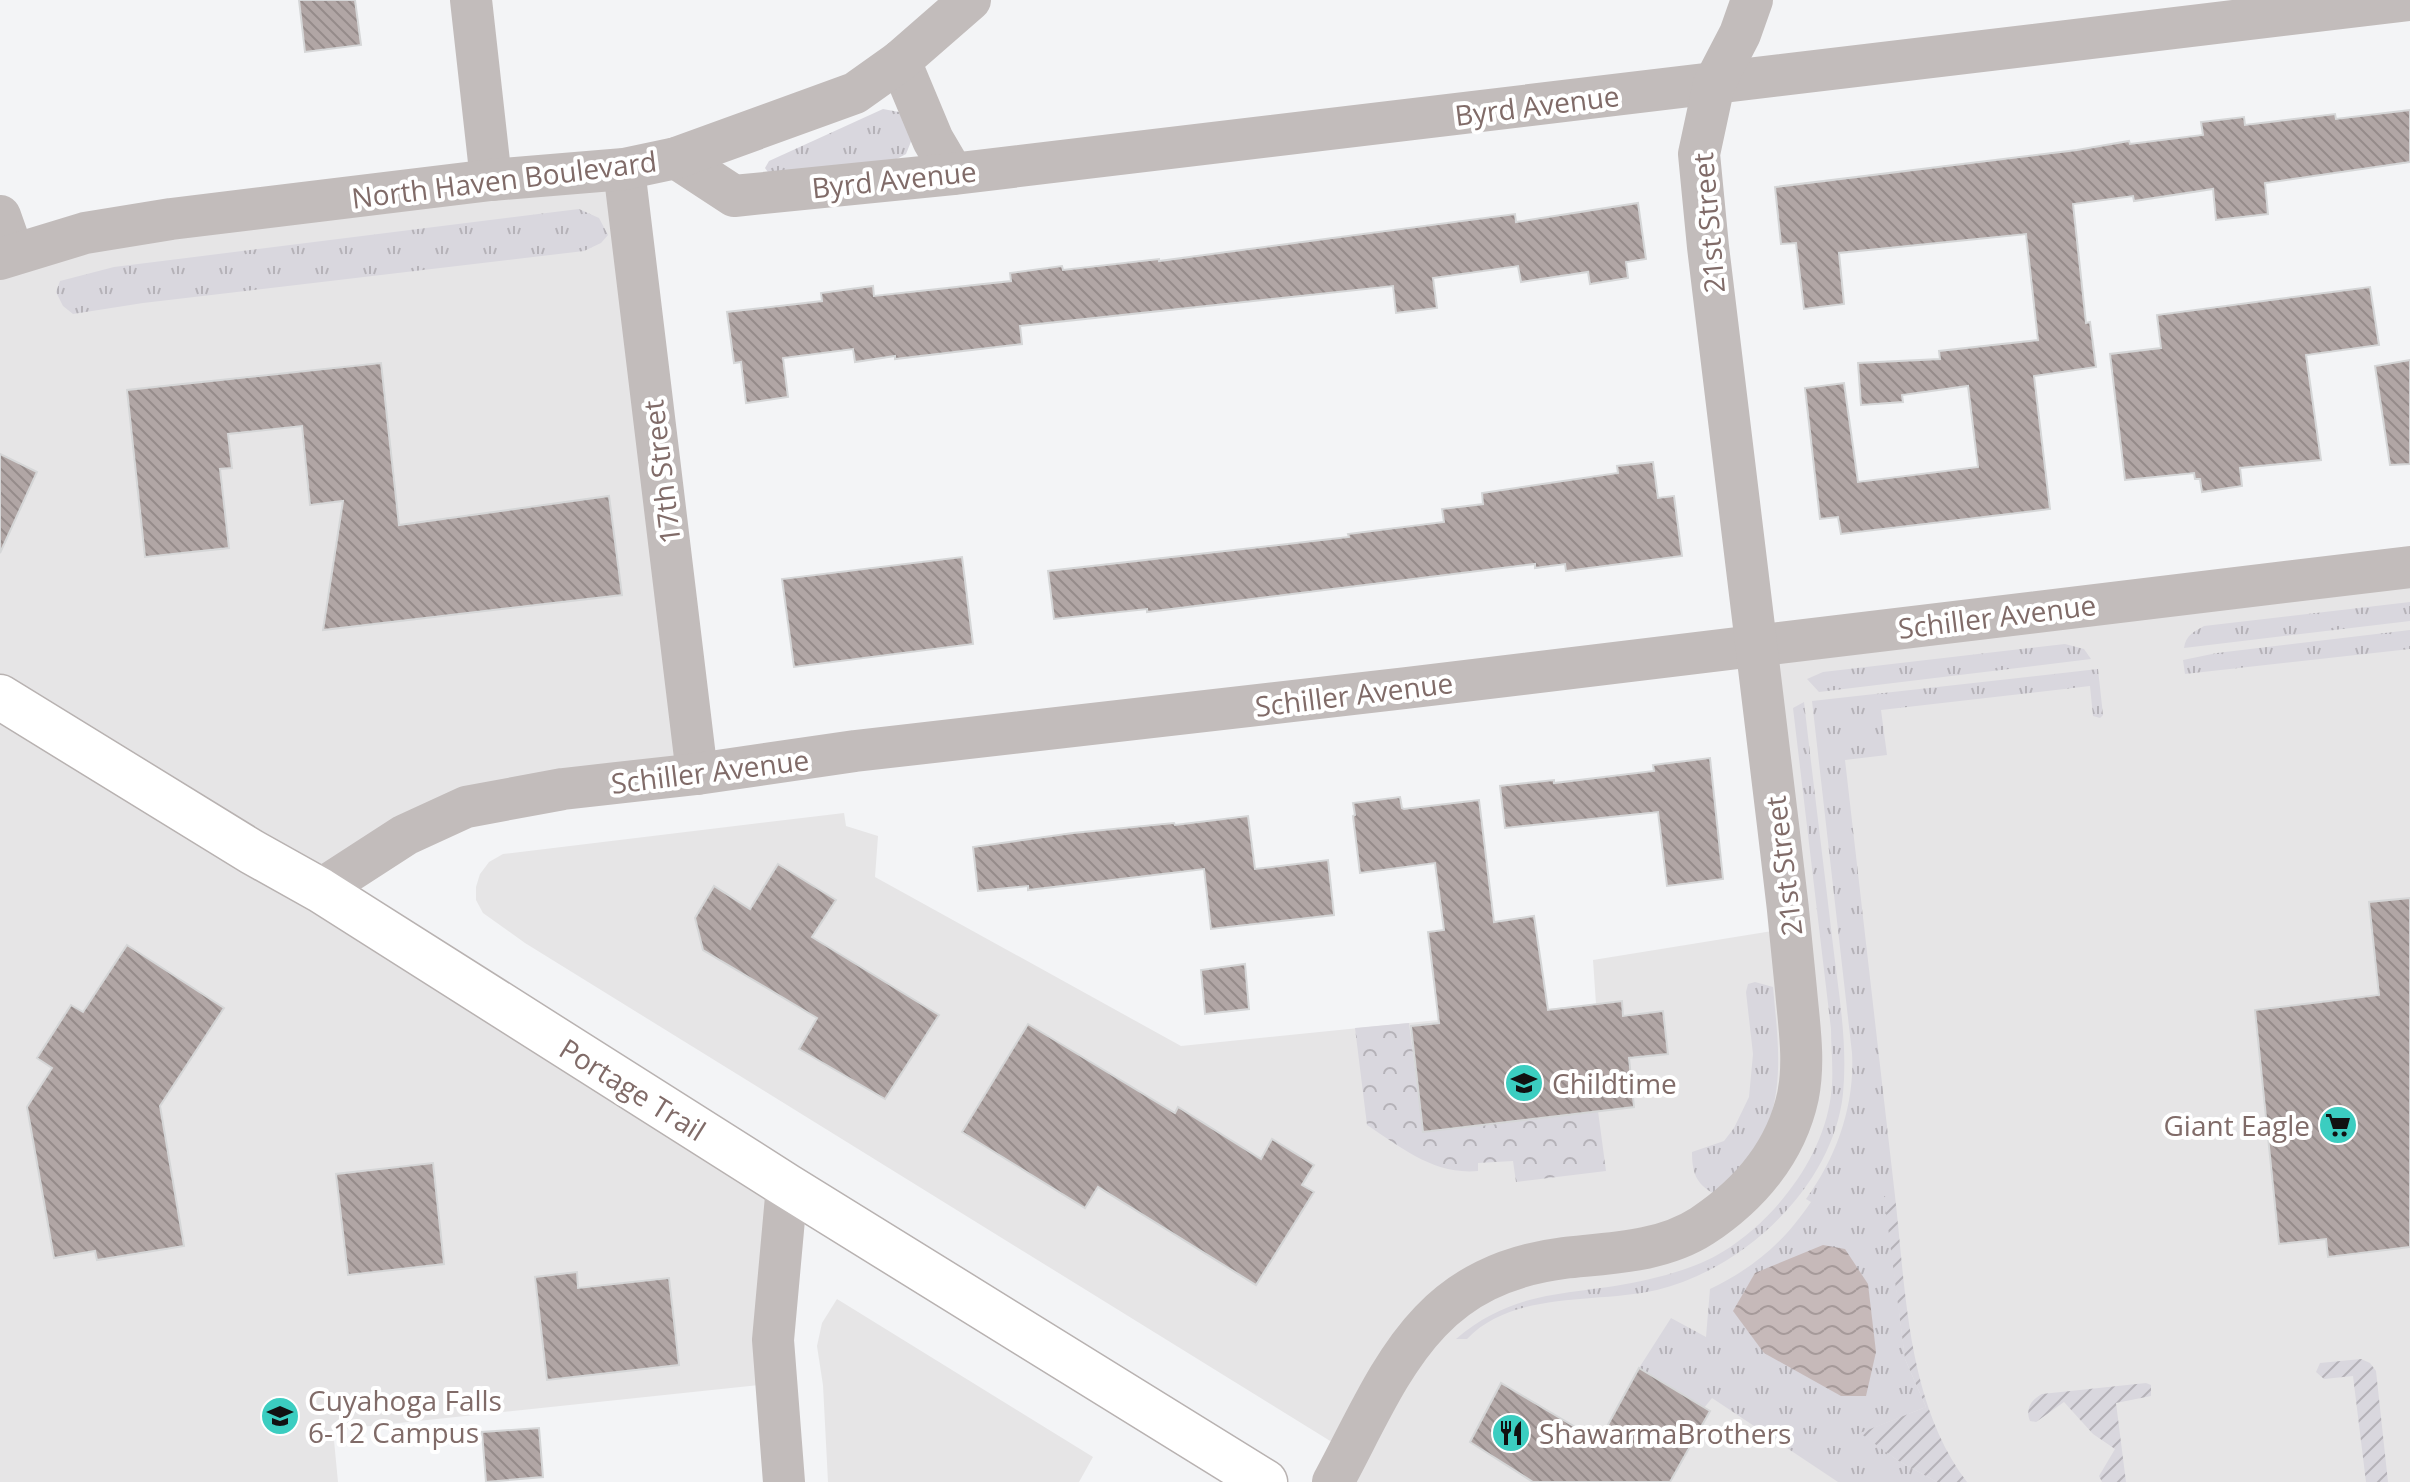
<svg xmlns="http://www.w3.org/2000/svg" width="2410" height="1482" viewBox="0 0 2410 1482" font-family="'Open Sans',sans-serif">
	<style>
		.built { fill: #e6e5e6 }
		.grass { fill: url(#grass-tufts) }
		.forest { fill: url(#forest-crowns) }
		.garden { fill: url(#garden-furrows) }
		.water { fill: url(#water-waves) }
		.building { fill: url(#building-back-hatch); stroke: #d5d6d7; stroke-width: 2 }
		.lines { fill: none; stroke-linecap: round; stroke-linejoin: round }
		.major-casing { stroke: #b8b2b1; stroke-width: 47 }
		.minor { stroke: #c2bcbb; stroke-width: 42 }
		.major { stroke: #fff; stroke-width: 44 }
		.labels { text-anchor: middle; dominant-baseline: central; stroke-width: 8; stroke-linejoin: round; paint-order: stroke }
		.street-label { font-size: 28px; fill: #806b68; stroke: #fff }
		.poi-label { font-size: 28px; fill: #806b68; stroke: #fff; text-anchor: start }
	</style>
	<defs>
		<pattern id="grass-tufts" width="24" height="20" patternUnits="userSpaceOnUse" patternTransform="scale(2)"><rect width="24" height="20" fill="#d9d7de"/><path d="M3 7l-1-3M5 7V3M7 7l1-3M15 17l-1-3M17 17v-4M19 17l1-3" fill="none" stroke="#b5b2b8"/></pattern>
		<pattern id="forest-crowns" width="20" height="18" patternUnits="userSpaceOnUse" patternTransform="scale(2)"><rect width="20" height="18" fill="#d9d7de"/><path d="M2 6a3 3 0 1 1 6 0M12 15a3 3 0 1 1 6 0" fill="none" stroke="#b5b2b8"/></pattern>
		<pattern id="garden-furrows" width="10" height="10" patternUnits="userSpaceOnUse" patternTransform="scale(2)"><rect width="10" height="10" fill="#d9d7de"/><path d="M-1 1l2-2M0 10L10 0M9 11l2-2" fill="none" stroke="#b5b2b8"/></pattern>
		<pattern id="water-waves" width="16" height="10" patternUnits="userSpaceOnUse" patternTransform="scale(2)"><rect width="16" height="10" fill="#c6b9b9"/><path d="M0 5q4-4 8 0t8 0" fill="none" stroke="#a69a9a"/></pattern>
		<pattern id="building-back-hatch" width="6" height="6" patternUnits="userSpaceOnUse" patternTransform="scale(2)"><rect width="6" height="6" fill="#b1a6a5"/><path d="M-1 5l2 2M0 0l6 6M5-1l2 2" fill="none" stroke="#958b8a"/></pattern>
	</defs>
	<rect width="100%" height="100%" fill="#f3f4f6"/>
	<g class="built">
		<path d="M624,169L697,774L563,789L320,890L787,1186L777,1383L333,1430L338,1482H0V216L13,252Z"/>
		<path d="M2410,567V1482H1333L1348,1452L525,943L483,913L476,900V887L480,874L489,862L503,854L844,813L846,826L878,836L875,877L1181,1046L1596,1004L1593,960L1791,928L1757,645Z"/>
		<path d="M837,1299L1093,1457L1079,1482H828L823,1385L817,1346L822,1323Z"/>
	</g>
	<g class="grass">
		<path d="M883,109L899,112L912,139L906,154L891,162L770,175L765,168L769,161Z"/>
		<path d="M579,209L599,218L608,235L601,243L584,251L143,303L73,314L63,306L56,292L60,281L114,267Z"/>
		<path d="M2410,602V621L2184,648C2186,635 2193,632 2204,626Z"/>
		<path d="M2410,630V649L2185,674L2183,660L2217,653Z"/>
		<path d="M2065,644L2084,649L2091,659L1819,692L1807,679L1823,672Z"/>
		<path d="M2098,669L2103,715L2100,718L2093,716L2090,686L1881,710L1887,755L1845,760L1895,1196H1885L1905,1359L1926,1407L1861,1433L1897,1460L1937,1482H1838L1712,1398L1704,1408L1639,1368L1671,1318L1706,1337L1710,1289C1755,1267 1783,1243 1811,1202L1806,1199C1837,1157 1855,1104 1852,1053L1812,701Z"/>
		<path d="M1804,702C1813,781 1823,859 1832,937C1838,989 1848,1042 1843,1094C1833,1186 1744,1269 1657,1290C1597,1304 1514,1290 1467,1339H1456C1519,1285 1577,1297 1650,1279C1675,1273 1702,1265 1724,1251C1776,1218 1823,1158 1831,1095C1834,1074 1831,1050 1831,1029L1793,708Z"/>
		<path d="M1755,982L1773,987C1779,1052 1788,1108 1746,1165C1738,1176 1724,1185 1713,1193C1696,1184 1692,1172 1692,1152L1724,1141L1734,1128L1749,1097L1753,1054L1746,992L1748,984Z"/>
	</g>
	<path class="forest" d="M1409,1023L1423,1131L1598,1111L1606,1171L1516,1182L1513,1161L1478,1163V1171C1434,1175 1402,1148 1367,1125L1355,1028Z"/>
	<g class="garden">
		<path d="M1884,1196H1895C1906,1292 1907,1403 1967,1482H1937L1897,1460L1860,1433L1926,1407L1905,1359Z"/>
		<path d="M2361,1359L2370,1363L2376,1371L2388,1482H2366L2353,1376L2324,1379L2316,1372L2320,1363Z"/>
		<path d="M2146,1383L2151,1385V1396L2116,1403L2126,1482H2102L2099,1476L2115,1449L2093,1434L2064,1402L2036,1422L2030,1421C2025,1409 2031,1400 2042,1394Z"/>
	</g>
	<path class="water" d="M1823,1245L1845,1249L1868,1284L1876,1352L1866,1396H1841L1764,1353L1733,1311L1755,1273Z"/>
	<g class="building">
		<path d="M299,0H355L361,45L305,52Z"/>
		<path d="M2410,110V162L2265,183L2268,214L2216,220L2213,189L2134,201L2133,196L2073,204L2086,323L2090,322L2096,367L2034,376L2050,509L1841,534L1838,517L1820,519L1805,388L1844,383L1858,482L1978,467L1968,386L1902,395L1903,402L1861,405L1858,363L1940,359L1939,351L2038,340L2026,234L1839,253L1844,304L1804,309L1796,243L1781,244L1775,187L2077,150L2129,141L2130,144L2203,135L2201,122L2244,117L2245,125L2335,114L2336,119Z"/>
		<path d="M1638,203L1646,259L1626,262L1628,278L1590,284L1588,272L1521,282L1518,266L1433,278L1437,308L1396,313L1393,286L1020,326L1022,344L895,359V356L855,362L853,349L783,358L788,397L746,403L741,362L734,363L727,312L822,301L821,293L873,286L874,296L1011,281L1010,273L1062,266L1063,270L1159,259V261L1515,214L1516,222Z"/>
		<path d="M2370,287L2379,345L2306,355L2321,460L2240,468L2242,486L2202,492L2200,479H2195L2194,473L2125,480L2110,354L2161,348L2157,315Z"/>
		<path d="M2410,360V464L2390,465L2375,366Z"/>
		<path d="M381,363L399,525L609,496L622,595L323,630L343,501L310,505L302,426L228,434L232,468L220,469L229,548L145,557L127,390Z"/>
		<path d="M0,454L37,472L0,553Z"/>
		<path d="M1653,462L1658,498L1674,496L1682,556L1566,571L1565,564L1535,568V564L1147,612V609L1054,619L1048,571L1349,537L1348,534L1444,522L1442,509L1483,504L1482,493L1618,473L1617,466Z"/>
		<path d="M962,557L973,644L794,667L782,579Z"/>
		<path d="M1710,758L1723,879L1667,886L1658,812L1505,828L1500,786L1554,780V783L1654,771L1653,765Z"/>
		<path d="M1400,797L1402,808L1404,809L1479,800L1494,922L1534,916L1548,1010L1622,1001L1623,1016L1663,1011L1668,1054L1629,1058L1634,1107L1423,1132L1411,1026L1439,1023L1428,932L1444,930L1435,863L1360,873L1353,816L1355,815L1353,803Z"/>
		<path d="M1248,816L1255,869L1328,860L1334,915L1211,929L1204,869L1028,890V886L978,891L973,847L1073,833L1174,823L1175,825Z"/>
		<path d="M778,864L836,900L812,937L939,1015L885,1099L799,1049L817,1018L703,950L695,918L714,886L750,909Z"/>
		<path d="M2410,898V1247L2328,1257L2326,1239L2279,1244L2255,1010L2379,995L2369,902Z"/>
		<path d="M127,945L224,1008L160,1106L184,1246L97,1260L95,1251L54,1258L27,1107L52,1068L37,1058L71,1005L83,1012Z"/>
		<path d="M1245,964L1249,1009L1205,1014L1201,970Z"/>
		<path d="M1028,1024L1175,1113L1178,1107L1261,1159L1272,1139L1314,1165L1302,1185L1314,1192L1256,1285L1098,1187L1085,1208L962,1132Z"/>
		<path d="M433,1163L444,1264L348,1275L336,1174Z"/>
		<path d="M577,1272L578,1288L669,1278L679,1365L547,1380L535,1277Z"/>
		<path d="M1639,1368L1710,1411L1670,1482H1533L1470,1442L1501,1383L1599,1441Z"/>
		<path d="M539,1428L543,1477L486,1482L482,1432Z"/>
	</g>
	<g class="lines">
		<defs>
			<path id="major" d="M0,697L252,852L320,890L787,1186L1265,1482"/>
		</defs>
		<use href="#major" class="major-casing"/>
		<g class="minor">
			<path d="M471,0L491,180"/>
			<path d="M900,61L933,140L953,174"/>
			<path d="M676,158L734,196L953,174L2409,0"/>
			<path d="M624,169L697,774"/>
			<path d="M0,216L13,253"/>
			<path d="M0,259L85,233L171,219L491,180L624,169L676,158L855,93L900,61L970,0"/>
			<path d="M320,890L405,835L466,807L563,789L697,774L855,751L1406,688L2410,567"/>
			<path d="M784,1482L773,1340L787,1186"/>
			<path d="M1333,1482C1392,1372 1423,1276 1564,1258C1610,1253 1662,1252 1702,1226C1749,1195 1786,1152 1798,1096C1805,1061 1799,1025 1796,990C1791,935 1785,880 1778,825C1755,632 1731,440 1708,247L1699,154L1714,84L1740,34L1752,0"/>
		</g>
		<use href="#major" class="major"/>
	</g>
	<defs>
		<symbol id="school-disc" viewBox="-11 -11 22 22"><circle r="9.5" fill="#3bcdc0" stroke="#fff"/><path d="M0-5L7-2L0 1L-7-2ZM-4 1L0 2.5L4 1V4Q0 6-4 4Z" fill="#111"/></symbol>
		<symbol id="supermarket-disc" viewBox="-11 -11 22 22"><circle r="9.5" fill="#3bcdc0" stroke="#fff"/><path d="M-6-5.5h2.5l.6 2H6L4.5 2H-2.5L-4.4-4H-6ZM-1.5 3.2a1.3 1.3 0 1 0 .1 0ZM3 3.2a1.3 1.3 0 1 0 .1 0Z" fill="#111"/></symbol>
		<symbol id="restaurant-disc" viewBox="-11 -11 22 22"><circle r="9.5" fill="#3bcdc0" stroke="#fff"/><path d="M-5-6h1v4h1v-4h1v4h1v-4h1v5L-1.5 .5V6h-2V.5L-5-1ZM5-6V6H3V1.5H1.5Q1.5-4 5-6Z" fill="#111"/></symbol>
	</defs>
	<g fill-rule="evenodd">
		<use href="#school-disc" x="1502" y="1061" width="44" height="44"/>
		<use href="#supermarket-disc" x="2316" y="1103" width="44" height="44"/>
		<use href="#school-disc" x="258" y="1394" width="44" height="44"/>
		<use href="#restaurant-disc" x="1489" y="1411" width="44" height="44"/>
	</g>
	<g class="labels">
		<g class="street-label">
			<text transform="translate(1537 105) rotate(-7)">Byrd Avenue</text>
			<text transform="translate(504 179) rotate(-7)">North Haven Boulevard</text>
			<text transform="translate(894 179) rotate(-6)">Byrd Avenue</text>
			<text transform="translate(1708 223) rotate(-95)">21st Street</text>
			<text transform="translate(661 472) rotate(-97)">17th Street</text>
			<text transform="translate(1997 616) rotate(-7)">Schiller Avenue</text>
			<text transform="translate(1354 694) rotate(-7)">Schiller Avenue</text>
			<text transform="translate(710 771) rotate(-7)">Schiller Avenue</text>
			<text transform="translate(1783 866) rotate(-97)">21st Street</text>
			<text transform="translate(633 1089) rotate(32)">Portage Trail</text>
		</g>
		<g class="poi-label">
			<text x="1552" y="1083">Childtime</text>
			<text x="2310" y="1125" text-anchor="end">Giant Eagle</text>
			<text x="308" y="1400">Cuyahoga Falls<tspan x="308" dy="32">6-12 Campus</tspan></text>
			<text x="1539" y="1433">ShawarmaBrothers</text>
		</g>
	</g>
</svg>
